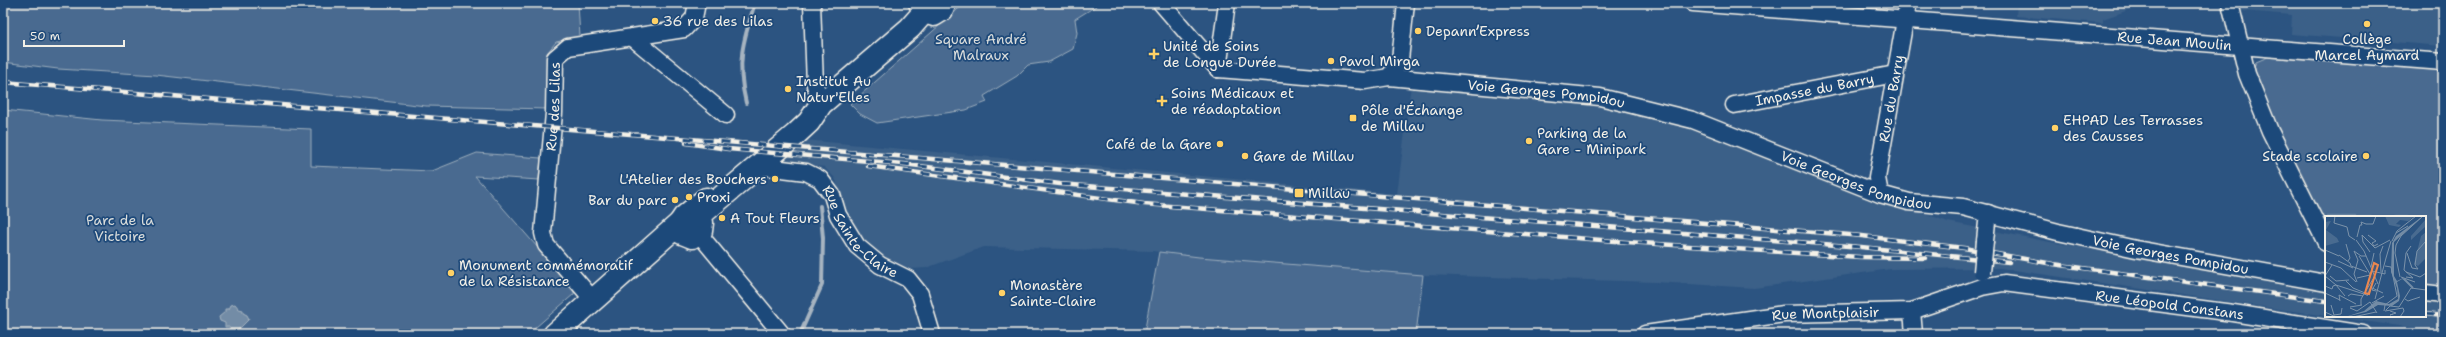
<svg xmlns="http://www.w3.org/2000/svg" width="2446" height="337" viewBox="0 0 2446 337" font-family="'Shantell Sans',sans-serif">
	<style>
		.built { fill: #3b6088 }
		.green { fill: #496b90; stroke: #9eaebc }
		.water { fill: #738ca6; stroke: #a7b4c0 }
		.lines { fill: none; stroke-linecap: round; stroke-linejoin: round }
		.stream { stroke: #a7b4c0; stroke-width: 4 }
		.minor-casing { stroke: #f4f1e8; stroke-width: 19 }
		.secondary-casing { stroke: #f4f1e8; stroke-width: 25 }
		.minor { stroke: #1f4a7a; stroke-width: 16 }
		.secondary { stroke: #1f4a7a; stroke-width: 22 }
		.rail-casing { stroke: #f4f1e8; stroke-width: 4.5 }
		.rail { stroke: #1f4a7a; stroke-width: 3; stroke-dasharray: 9; stroke-linecap: butt }
		.minor-bridge-casing { stroke: #f4f1e8; stroke-width: 19; stroke-linecap: butt }
		.minor-bridge { stroke: #1f4a7a; stroke-width: 16 }
		.poi-dot { fill: #ffd166; stroke: #1f4a7a; stroke-width: 1.5 }
		.labels { text-anchor: middle; dominant-baseline: central; stroke-width: 3.5; stroke-linejoin: round; paint-order: stroke }
		.poi-label { font-size: 14px; fill: #f4f1e8; stroke: #1f4a7a; text-anchor: start }
		.park-label { font-size: 14px; fill: #dadddb; stroke: #1f4a7a }
		.street-label { font-size: 14px; fill: #f4f1e8; stroke: #1f4a7a }
		.inset-river { fill: none; stroke: #738ca6; stroke-width: 2 }
		.inset-road { fill: none; stroke: #7c93aa; stroke-width: 1 }
		.view { fill: #ec874e; fill-opacity: 0.15; stroke: #ec874e; stroke-width: 2 }
		.inset-edge { fill: none; stroke: #f4f1e8; stroke-width: 2 }
	</style>
	<rect width="100%" height="100%" fill="#2c5481"/>
	<filter id="ink" filterUnits="userSpaceOnUse"><feTurbulence type="fractalNoise" baseFrequency=".025" numOctaves="2"/><feDisplacementMap in="SourceGraphic" scale="8" xChannelSelector="R" yChannelSelector="G"/><feConvolveMatrix kernelMatrix="1 2 1 2 8 2 1 2 1" color-interpolation-filters="sRGB"/></filter>
	<g filter="url(#ink)">
		<g class="built">
			<path d="M2017,3H2148L2103,19V23L2016,16Z"/>
			<path d="M2243,3H2443V46L2291,34L2292,15L2242,11Z"/>
			<path d="M1412,77L1600,93L1948,222L2050,242L2326,288V316L2000,268L1891,269L1754,288L1656,282L1423,275L1199,257L1153,251L984,247L926,268L911,269L874,254L862,244L845,209L835,178L824,167L772,160L794,139L1397,194Z"/>
			<path d="M2425,301L2443,303V332L2326,316H2425Z"/>
		</g>
		<g class="green">
			<path d="M3,3H578L580,37L556,42L547,53V109L426,106L156,75L58,69L3,62Z"/>
			<path d="M965,3H1101L1075,19L1077,33L1073,49L1049,62L1028,65L1017,76L984,96L987,102L966,110L877,123L860,114L850,104Z"/>
			<path d="M2268,57L2443,70V286L2425,285V217H2326V225L2278,133L2253,69L2256,62Z"/>
			<path d="M3,110L102,120L311,129V166L432,171L477,153L541,158L539,180L475,176L574,289V294L528,334H3Z"/>
			<path d="M1159,252L1199,257L1423,275L1416,334H1144Z"/>
		</g>
		<path class="water" d="M235,304L239,309L243,310V313L247,315L249,319L235,333L231,331L229,327H225V323L220,321L219,317L225,312V309H229L231,305Z"/>
		<g class="lines">
			<g class="stream">
				<path d="M746,103C736,63 743,41 755,3"/>
				<path d="M800,334L822,285L823,238L820,206"/>
			</g>
			<defs>
				<g id="minor">
					<path d="M812,3L815,85L821,104"/>
					<path d="M1161,3L1218,69"/>
					<path id="s1" d="M1693,3L2443,62"/>
					<path d="M2230,3L2247,74L2270,131L2326,243"/>
					<path d="M633,38L726,115"/>
					<path id="s2" d="M1218,69L1365,81L1389,77L1600,97L1693,120L1880,194L1909,202L1963,207L2058,232L2136,249L2326,283"/>
					<path d="M1218,69L1227,3"/>
					<path d="M1389,77L1400,60L1406,3"/>
					<path id="s3" d="M1734,105L1895,74"/>
					<path id="s4" d="M758,166L806,172L820,179L832,195L838,215L857,246L880,265L908,279L920,294L932,334"/>
					<path id="s5" d="M1880,194L1877,178L1908,3"/>
					<path d="M699,234L782,334"/>
					<path d="M1985,241L1988,213"/>
					<path d="M2425,293L2443,295"/>
					<path id="s6" d="M594,301L546,245L543,233L554,113L555,58L568,47L684,29L694,18L697,3"/>
					<path d="M1912,311L1914,334"/>
					<path id="s7" d="M1645,334L1784,314L1912,311L1982,287L2004,283L2233,313L2363,334"/>
				</g>
				<g id="secondary">
					<path d="M920,3L924,12L934,15L942,10L945,3"/>
					<path d="M687,215H695L702,223L701,231L692,237L682,233L680,223L684,217L706,199"/>
					<path d="M698,217L795,135L809,122L821,104L910,28L924,12"/>
					<path d="M555,334L680,223"/>
				</g>
			</defs>
			<use href="#minor" class="minor-casing"/>
			<use href="#secondary" class="secondary-casing"/>
			<use href="#minor" class="minor"/>
			<use href="#secondary" class="secondary"/>
			<defs>
				<g id="rail">
					<path d="M3,82L1862,236L1964,248L2053,264L2326,301"/>
					<path d="M686,143L728,149L904,164L1060,184L1861,247L2009,262"/>
					<path d="M868,166L1144,204L1627,242L1860,257L1925,258"/>
					<path d="M2425,314L2443,316"/>
				</g>
			</defs>
			<use href="#rail" class="rail-casing"/>
			<use href="#rail" class="rail"/>
			<defs>
				<path id="minor-bridge" d="M1982,272L1985,241"/>
			</defs>
			<use href="#minor-bridge" class="minor-bridge-casing"/>
			<use href="#minor-bridge" class="minor-bridge"/>
		</g>
	</g>
	<g class="poi-dot">
		<circle cx="655" cy="21" r="4"/>
		<circle cx="2367" cy="24" r="4"/>
		<circle cx="1418" cy="31" r="4"/>
		<path d="M1152 48h4v4h4v4h-4v4h-4v-4h-4v-4h4z"/>
		<circle cx="1331" cy="61" r="4"/>
		<circle cx="788" cy="89" r="4"/>
		<path d="M1160 95h4v4h4v4h-4v4h-4v-4h-4v-4h4z"/>
		<rect x="1349" y="114" width="8" height="8" rx="2"/>
		<circle cx="2055" cy="128" r="4"/>
		<circle cx="1529" cy="141" r="4"/>
		<circle cx="1220" cy="144" r="4"/>
		<circle cx="1245" cy="156" r="4"/>
		<circle cx="2366" cy="156" r="4"/>
		<circle cx="775" cy="179" r="4"/>
		<rect x="1294" y="188" width="10" height="10" rx="2"/>
		<circle cx="689" cy="197" r="4"/>
		<circle cx="675" cy="200" r="4"/>
		<circle cx="722" cy="218" r="4"/>
		<circle cx="451" cy="273" r="4"/>
		<circle cx="1002" cy="293" r="4"/>
	</g>
	<g class="labels">
		<g class="poi-label">
			<text x="663" y="21">36 rue des Lilas</text>
			<text x="1426" y="31">Depann’Express</text>
			<text x="2367" y="39" text-anchor="middle">Collège<tspan x="2367" dy="16">Marcel Aymard</tspan></text>
			<text x="1163" y="46">Unité de Soins<tspan x="1163" dy="16">de Longue Durée</tspan></text>
			<text x="1339" y="61">Pavol Mirga</text>
			<text x="796" y="81">Institut Au<tspan x="796" dy="16">Natur'Elles</tspan></text>
			<text x="1171" y="93">Soins Médicaux et<tspan x="1171" dy="16">de réadaptation</tspan></text>
			<text x="1361" y="110">Pôle d'Échange<tspan x="1361" dy="16">de Millau</tspan></text>
			<text x="2063" y="120">EHPAD Les Terrasses<tspan x="2063" dy="16">des Causses</tspan></text>
			<text x="1537" y="133">Parking de la<tspan x="1537" dy="16">Gare - Minipark</tspan></text>
			<text x="1212" y="144" text-anchor="end">Café de la Gare</text>
			<text x="1253" y="156">Gare de Millau</text>
			<text x="2358" y="156" text-anchor="end">Stade scolaire</text>
			<text x="767" y="179" text-anchor="end">L'Atelier des Bouchers</text>
			<text x="1308" y="193">Millau</text>
			<text x="697" y="197">Proxi</text>
			<text x="667" y="200" text-anchor="end">Bar du parc</text>
			<text x="730" y="218">A Tout Fleurs</text>
			<text x="459" y="265">Monument commémoratif<tspan x="459" dy="16">de la Résistance</tspan></text>
			<text x="1010" y="285">Monastère<tspan x="1010" dy="16">Sainte-Claire</tspan></text>
		</g>
		<g class="park-label">
			<text x="981" y="39">Square André<tspan x="981" dy="16">Malraux</tspan></text>
			<text x="120" y="220">Parc de la<tspan x="120" dy="16">Victoire</tspan></text>
		</g>
		<g class="street-label">
			<text stroke="none"><textPath href="#s1" startOffset="483">Rue Jean Moulin</textPath></text>
			<text stroke="none"><textPath href="#s3" startOffset="82">Impasse du Barry</textPath></text>
			<text stroke="none"><textPath href="#s2" startOffset="330">Voie Georges Pompidou</textPath></text>
			<text stroke="none"><textPath href="#s5" startOffset="97">Rue du Barry</textPath></text>
			<text stroke="none"><textPath href="#s6" startOffset="213">Rue des Lilas</textPath></text>
			<text stroke="none"><textPath href="#s2" startOffset="654">Voie Georges Pompidou</textPath></text>
			<text stroke="none"><textPath href="#s4" startOffset="132">Rue Sainte-Claire</textPath></text>
			<text stroke="none"><textPath href="#s2" startOffset="978">Voie Georges Pompidou</textPath></text>
			<text stroke="none"><textPath href="#s7" startOffset="532">Rue Léopold Constans</textPath></text>
			<text stroke="none"><textPath href="#s7" startOffset="182">Rue Montplaisir</textPath></text>
		</g>
	</g>
	<g transform="translate(2325 216)">
		<rect width="101" height="101" fill="#2c5481"/>
		<path d="M60,0H90L83,5L75,4L71,8L76,9L74,11L64,9ZM101,3L100,11L86,24V20ZM6,5L1,14L12,22L14,26L0,30V6ZM101,16V42L93,50L89,48L96,20Z" fill="#496b90"/>
		<path d="M98,0L69,26V60L72,65L78,62L81,64V65L77,63L72,66L75,80L74,85L67,90L53,89L41,96L20,101L39,95L51,85L64,88L73,83L72,72L66,56L67,27L71,20Z" fill="#738ca6"/>
		<path class="inset-river" d="M79,63L88,72"/>
		<path class="inset-road" d="M10,0L9,7L22,11L24,20L30,24M71,17L83,10M37,19L38,26L45,36M37,19L50,32L65,24M43,19L51,25L47,27L49,30L53,28M32,21L35,9H37L36,6L41,8H48L51,0M31,24L39,35L53,68M67,25L72,15L91,0M21,28L25,42L23,45M0,34L14,40M29,35L33,44L29,58L32,66M29,35L36,40H41M82,37L87,52L93,53L90,49L92,35L101,25M14,39L25,47M34,40L45,58M61,42L66,25M13,45L28,52M0,46L16,52L31,66M25,47L26,50L42,56M60,50L66,51L69,65M46,51L49,37M47,55L60,58V54M56,56L55,38L58,30M81,56L95,61L101,57M0,60L11,69M0,60L7,49M5,60L11,65L24,64M75,61L70,37L71,29L76,20L98,0M76,61L90,66M81,61L88,62L79,54L81,37L86,30M32,62L45,59M21,65L28,72L40,77M11,69L42,79M11,69L20,80M0,70L7,73L8,70L11,69M45,71L58,77M42,72L46,57M51,75L47,74L51,67M0,77L15,84M23,80L26,78L38,80M42,80L47,68M50,83L61,42M80,83L83,85L95,81M15,85L14,79L31,88M45,86L52,97M47,87L59,80M6,89L9,99L16,98L17,92M36,89V83L48,63M25,91L37,89M25,92L32,95L45,86M61,94L65,90L74,91L86,72L101,74M59,95L60,89L72,80L69,65M60,95L78,92L79,95L75,101M65,95L71,97L65,99L68,98M0,96L11,101M28,101L51,96"/>
		<path class="view" d="M49,47L53,49L44,78L40,77Z"/>
		<rect width="101" height="101" class="inset-edge"/>
	</g>
	<rect width="2446" height="337" fill="none" stroke="#1f4a7a" stroke-width="16"/>
	<rect x="8" y="8" width="2430" height="321" fill="none" stroke="#f4f1e8" stroke-width="1.5" filter="url(#ink)"/>
	<path d="M24 40v6h100v-6" fill="none" stroke="#f4f1e8" stroke-width="2"/>
	<text x="30" y="40" font-size="12" fill="#f4f1e8" stroke="#1f4a7a" stroke-width="3" paint-order="stroke">50 m</text>
</svg>
